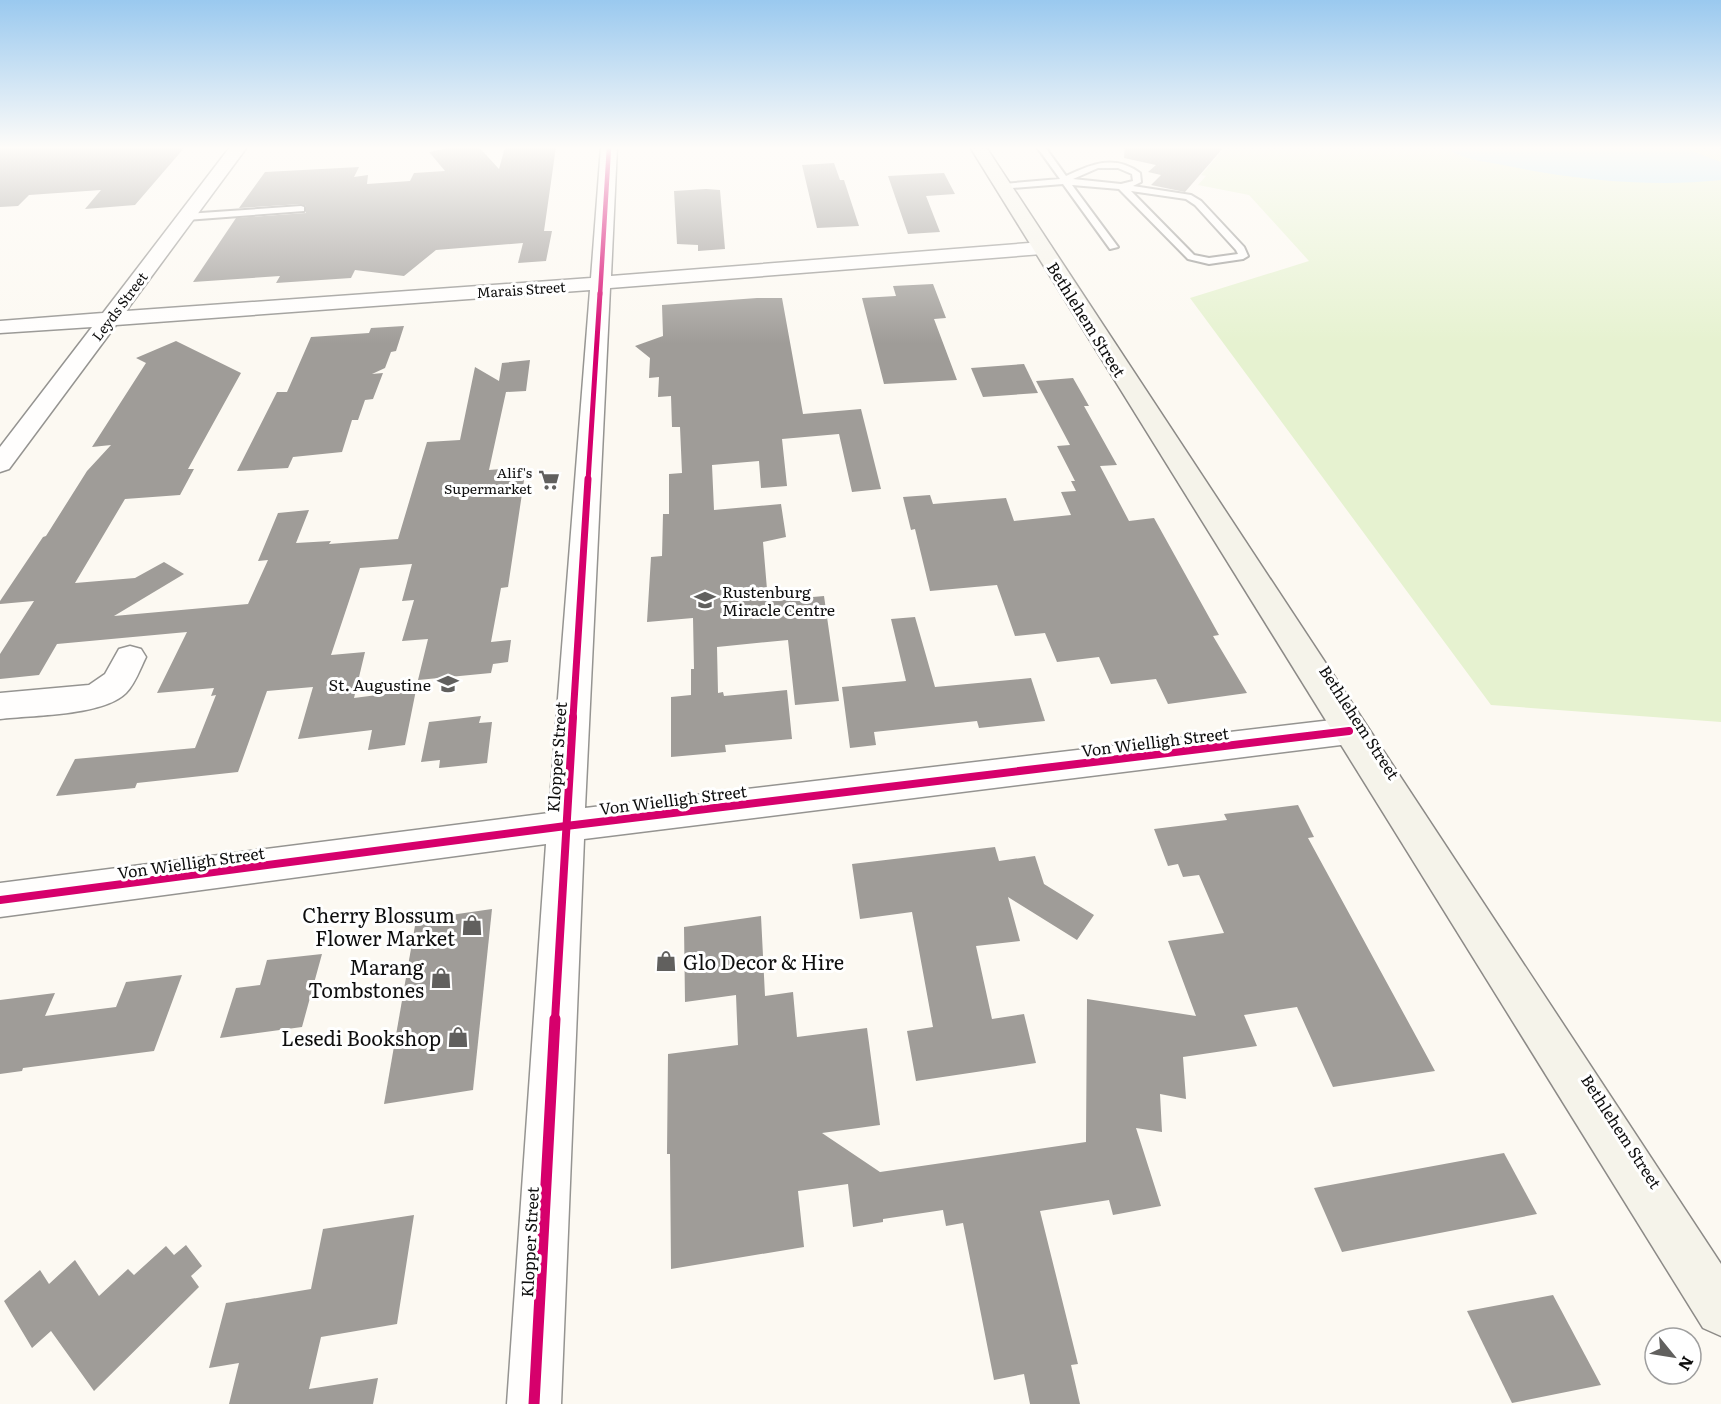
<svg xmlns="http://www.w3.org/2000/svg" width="1721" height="1404" viewBox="0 0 1721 1404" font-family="Literata,serif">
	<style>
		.green { fill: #e6f2d0 }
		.water { fill: #c5e8f9 }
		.building { fill: #9f9c98 }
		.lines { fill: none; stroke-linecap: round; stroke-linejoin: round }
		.lane-casing { stroke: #959491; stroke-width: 4 }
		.street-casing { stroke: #959491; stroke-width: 3 }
		.secondary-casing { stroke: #8c8a87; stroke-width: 3 }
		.lane { fill: #fffefd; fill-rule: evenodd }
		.street { fill: #fffefd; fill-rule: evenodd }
		.secondary { fill: #f5f3ea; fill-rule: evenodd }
		.cycleway-far4-casing { stroke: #fff; stroke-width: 7 }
		.cycleway-far3-casing { stroke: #fff; stroke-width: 8 }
		.cycleway-far2-casing { stroke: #fff; stroke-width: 10 }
		.cycleway-far1-casing { stroke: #fff; stroke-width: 12 }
		.cycleway-casing { stroke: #fff; stroke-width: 15 }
		.cycleway-far4 { stroke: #d6006c; stroke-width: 4.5 }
		.cycleway-far3 { stroke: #d6006c; stroke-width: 5 }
		.cycleway-far2 { stroke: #d6006c; stroke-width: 7 }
		.cycleway-far1 { stroke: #d6006c; stroke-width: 8 }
		.cycleway { stroke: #d6006c; stroke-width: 11 }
		.labels { text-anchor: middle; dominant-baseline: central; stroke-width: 6; stroke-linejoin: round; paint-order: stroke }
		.far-street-label { font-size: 14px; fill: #0e0e0e; stroke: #fff }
		.far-poi-label { font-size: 14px; fill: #0e0e0e; stroke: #fff; text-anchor: end }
		.street-label { font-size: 16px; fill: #0e0e0e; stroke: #fff }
		.poi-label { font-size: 16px; fill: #0e0e0e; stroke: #fff; text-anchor: start }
		.near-poi-label { font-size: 20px; fill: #0e0e0e; stroke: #fff; text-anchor: end }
	</style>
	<rect width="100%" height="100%" fill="#fcf9f2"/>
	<path class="green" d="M1220,147H1721V722L1491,705L1190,298L1309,261L1249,195L1198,185L1206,176L1201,175L1224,149Z"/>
	<path class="water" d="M1447,147H1681L1721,162V180C1649,188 1569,179 1498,164C1482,161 1459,159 1447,147Z"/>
	<g class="building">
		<path d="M185,147L135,205L85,209L101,190L29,195L18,206L0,207V148Z"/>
		<path d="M453,147H479L499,169L505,147H556L544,231H552L546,261L518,263L523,243L436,250L404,276L355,270L351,278L276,283L280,276L193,282L236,218L306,213V206L301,204L239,208L265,172L359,167L354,177L368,175L367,184L410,181L414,173L445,171L429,152Z"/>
		<path d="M1125,147H1224L1185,192L1151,185L1161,175L1148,172L1156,165L1124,158Z"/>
		<path d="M834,163L840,180H844L859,226L817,228L802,165Z"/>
		<path d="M944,173L955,194L926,196L940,232L908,234L888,176Z"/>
		<path d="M706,189L720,190L725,249L698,251V245L677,244L674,191Z"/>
		<path d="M933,284L946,318L934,319L957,380L884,384L862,298L896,296L893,286Z"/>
		<path d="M757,298H782L803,414L861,409L881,489L852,492L839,434L782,439L787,486L761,488L759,461L712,465L714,510L781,504L786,537L763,542L768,601L824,596L839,701L795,705L788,640L717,647L718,693L723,692L724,696L787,690L792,739L725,745L726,752L671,757V697L691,695V669H694L693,618L647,622L651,557L662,556L663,514H669V474L682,473L680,427H672L671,396L658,397L659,377L649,378L650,358L635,346L663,336L662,305Z"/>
		<path d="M404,326L396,351L391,352L385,368L372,374L383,373L373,399L365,400L358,420H352L342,452L293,457L288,468L237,471L277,392H287L311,337L369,333L371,328Z"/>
		<path d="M176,341L241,373L188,469H194L180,495L125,499L75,583L135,578L164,562L184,574L114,616L248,604L268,560L258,561L278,513L309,510L296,543L331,541L329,544L398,539L427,442L460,440L475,367L499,381L502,363L530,360L526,391L506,392L489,470L526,467L508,587L501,588L491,642L511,640L508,662L493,664L491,673L418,680L428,639L402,641L414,600L402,601L412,564L360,568L331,655L365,652L354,698L416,690L405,745L368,750L372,730L298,739L313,687L267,691L238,772L137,783L135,788L56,796L75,759L195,748L216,695L211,696L214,688L157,693L187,632L57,644L39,675L0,679V654L34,601L0,604V601L43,537L46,536L87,471L111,445L92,447L146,363L136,358Z"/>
		<path d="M1024,364L1038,393L983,397L971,368Z"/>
		<path d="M1073,378L1089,406H1084L1117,465L1100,466L1129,521L1154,518L1219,635L1213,636L1247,693L1168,704L1156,679L1111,684L1099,657L1057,662L1045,633L1015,636L997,585L930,591L915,529L911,530L903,497L930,495L933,504L1006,498L1014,521L1071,515L1061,492L1076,491L1071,481H1075L1057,446L1070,445L1036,381Z"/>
		<path d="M915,617L935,687L1031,678L1045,721L979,728L977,721L874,732L876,745L850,748L842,687L906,681L891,619Z"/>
		<path d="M481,716L479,723L492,722L487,763L439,768L440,760L421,762L429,722Z"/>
		<path d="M1298,805L1314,837L1308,838L1435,1071L1333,1087L1297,1007L1244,1015L1257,1046L1183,1057L1186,1099L1160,1094L1162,1132L1136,1128L1161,1206L1113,1215L1109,1200L1040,1211L1078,1364L1071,1365L1080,1404H1030L1024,1374L994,1380L963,1223L946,1226L943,1210L883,1219V1222L853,1227L848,1184L798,1191L804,1247L671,1269L670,1154H667L668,1054L738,1045L736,995L685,1002L684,927L761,916L765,996L793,992L797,1037L867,1028L880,1125L822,1133L880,1172L1086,1142L1087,999L1196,1016L1168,941L1224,933L1199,875L1183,877L1178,864L1168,866L1154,829L1227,820L1224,814Z"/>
		<path d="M995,847L999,861L1035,856L1044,884L1094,915L1077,940L1008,897L1020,941L976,946L992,1019L1024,1014L1036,1063L916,1081L907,1031L933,1027L912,912L860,919L852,864Z"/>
		<path d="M492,909L473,1090L384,1104L416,920Z"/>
		<path d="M322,954L302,1027L220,1038L236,988L260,985L267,960Z"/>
		<path d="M182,975L154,1051L23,1068L22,1071L0,1074V1000L55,993L45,1016L116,1007L126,982Z"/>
		<path d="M1504,1153L1537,1214L1342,1252L1314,1188Z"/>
		<path d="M414,1215L397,1324L321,1337L309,1389L378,1378L373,1404H229L239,1363L209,1368L226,1303L311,1289L323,1229Z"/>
		<path d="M186,1245L202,1266L191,1276L199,1287L94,1391L51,1331L32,1348L4,1301L40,1270L49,1284L75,1260L99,1296L128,1269L134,1275L166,1246L174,1255Z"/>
		<path d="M1553,1295L1601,1385L1512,1403L1467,1311Z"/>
	</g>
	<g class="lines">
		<defs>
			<g id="lane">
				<path d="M1037,147H1045L1066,176C1091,164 1115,154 1140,173L1141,182L1133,186L1191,195L1201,201L1244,247L1248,256L1243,259L1209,264L1188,259L1119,189L1072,185L1118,247L1110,249L1063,184L1000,189V185L1003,184L1060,179ZM1098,168H1118L1132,174L1133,181L1121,184L1073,179ZM1131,191L1186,199L1195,205L1236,250L1238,254L1209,258L1194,255Z"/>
				<path d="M301,206L304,207V211L186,220L181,217L186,214Z"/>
			</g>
			<g id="street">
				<path d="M230,147H247L126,311L591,278L601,147H617L611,276L1042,242L1049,244L1052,248L1049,252L1042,254L610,288L585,808L1349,718L1361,722L1366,731L1361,740L1349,744L584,839L561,1404H507L546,844L0,917V883L549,813L590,290L116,325L9,469L0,472V447L92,327L0,333V321L103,313Z"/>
				<path d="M130,646L141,649L146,657C140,669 135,684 126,693C103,716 32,715 0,719V693L89,685L105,674L119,649Z"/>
			</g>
			<path id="secondary" d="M970,147H986L1721,1264V1336L1703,1328Z"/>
		</defs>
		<use href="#lane" class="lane-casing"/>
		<use href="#street" class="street-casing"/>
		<use href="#secondary" class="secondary-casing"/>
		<use href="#lane" class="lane"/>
		<use href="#street" class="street"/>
		<use href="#secondary" class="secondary"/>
		<defs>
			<path id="cycleway-far4" d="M600,295L609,147"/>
			<path id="cycleway-far3" d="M588,481L600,293"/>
			<path id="cycleway-far2" d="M573,718L588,479"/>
			<g id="cycleway-far1">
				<path d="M0,900L566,826L1349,731"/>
				<path d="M555,1020L573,717"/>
			</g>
			<path id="cycleway" d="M534,1404L555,1019"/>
		</defs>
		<use href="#cycleway-far4" class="cycleway-far4-casing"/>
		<use href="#cycleway-far3" class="cycleway-far3-casing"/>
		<use href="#cycleway-far2" class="cycleway-far2-casing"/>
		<use href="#cycleway-far1" class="cycleway-far1-casing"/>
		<use href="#cycleway" class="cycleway-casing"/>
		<use href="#cycleway-far4" class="cycleway-far4"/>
		<use href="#cycleway-far3" class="cycleway-far3"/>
		<use href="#cycleway-far2" class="cycleway-far2"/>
		<use href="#cycleway-far1" class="cycleway-far1"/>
		<use href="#cycleway" class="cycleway"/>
	</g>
	<linearGradient id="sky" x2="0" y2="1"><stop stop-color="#9ac9ef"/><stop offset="0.43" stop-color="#fefcf9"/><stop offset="1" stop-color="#fefcf9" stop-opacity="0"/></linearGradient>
	<rect width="1721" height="344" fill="url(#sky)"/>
	<defs>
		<symbol id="supermarket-bare" viewBox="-9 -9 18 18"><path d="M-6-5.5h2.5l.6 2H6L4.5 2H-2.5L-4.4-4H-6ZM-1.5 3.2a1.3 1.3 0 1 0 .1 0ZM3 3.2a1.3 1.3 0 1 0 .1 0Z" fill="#61605e" stroke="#fff" stroke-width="2.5" paint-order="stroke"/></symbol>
		<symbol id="school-bare" viewBox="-9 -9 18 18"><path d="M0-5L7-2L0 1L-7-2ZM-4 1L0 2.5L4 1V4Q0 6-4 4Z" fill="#61605e" stroke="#fff" stroke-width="2.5" paint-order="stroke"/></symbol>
		<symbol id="shop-bare" viewBox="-9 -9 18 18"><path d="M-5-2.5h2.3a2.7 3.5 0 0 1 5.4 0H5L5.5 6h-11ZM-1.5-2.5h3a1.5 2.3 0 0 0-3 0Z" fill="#61605e" stroke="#fff" stroke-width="2.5" paint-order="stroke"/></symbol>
	</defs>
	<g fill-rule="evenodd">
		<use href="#supermarket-bare" x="534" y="465" width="30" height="30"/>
		<use href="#school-bare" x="690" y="585" width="30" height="30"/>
		<use href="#school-bare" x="433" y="669" width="30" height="30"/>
		<use href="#shop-bare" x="457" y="910" width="30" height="30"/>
		<use href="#shop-bare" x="651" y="946" width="30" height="30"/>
		<use href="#shop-bare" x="426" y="963" width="30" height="30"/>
		<use href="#shop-bare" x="443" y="1022" width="30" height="30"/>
	</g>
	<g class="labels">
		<g class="far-street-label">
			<text transform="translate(521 289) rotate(-4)">Marais Street</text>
			<text transform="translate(119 306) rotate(-53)">Leyds Street</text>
		</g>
		<g class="far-poi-label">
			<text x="532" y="472">Alif's<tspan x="532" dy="16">Supermarket</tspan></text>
		</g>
		<g class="street-label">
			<text transform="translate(1087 319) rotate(58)">Bethlehem Street</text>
			<text transform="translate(1360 722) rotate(57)">Bethlehem Street</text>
			<text transform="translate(1155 741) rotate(-7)">Von Wielligh Street</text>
			<text transform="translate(556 757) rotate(-86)">Klopper Street</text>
			<text transform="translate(673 799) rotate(-7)">Von Wielligh Street</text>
			<text transform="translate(191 862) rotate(-8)">Von Wielligh Street</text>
			<text transform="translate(1622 1131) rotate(57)">Bethlehem Street</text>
			<text transform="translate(529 1242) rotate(-87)">Klopper Street</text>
		</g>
		<g class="poi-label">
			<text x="722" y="591">Rustenburg<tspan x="722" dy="18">Miracle Centre</tspan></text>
			<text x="431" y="684" text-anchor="end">St. Augustine</text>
		</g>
		<g class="near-poi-label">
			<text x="455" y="914">Cherry Blossum<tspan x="455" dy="23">Flower Market</tspan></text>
			<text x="683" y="961" text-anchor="start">Glo Decor &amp; Hire</text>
			<text x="424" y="966">Marang<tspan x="424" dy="23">Tombstones</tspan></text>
			<text x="441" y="1037">Lesedi Bookshop</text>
		</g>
	</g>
	<g transform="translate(1673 1356) rotate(120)"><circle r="28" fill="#ffffff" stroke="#9f9f9f" stroke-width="1.5"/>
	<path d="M0-4.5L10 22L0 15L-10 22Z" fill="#61605e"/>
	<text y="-9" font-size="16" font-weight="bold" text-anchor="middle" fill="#0e0e0e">N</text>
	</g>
</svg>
